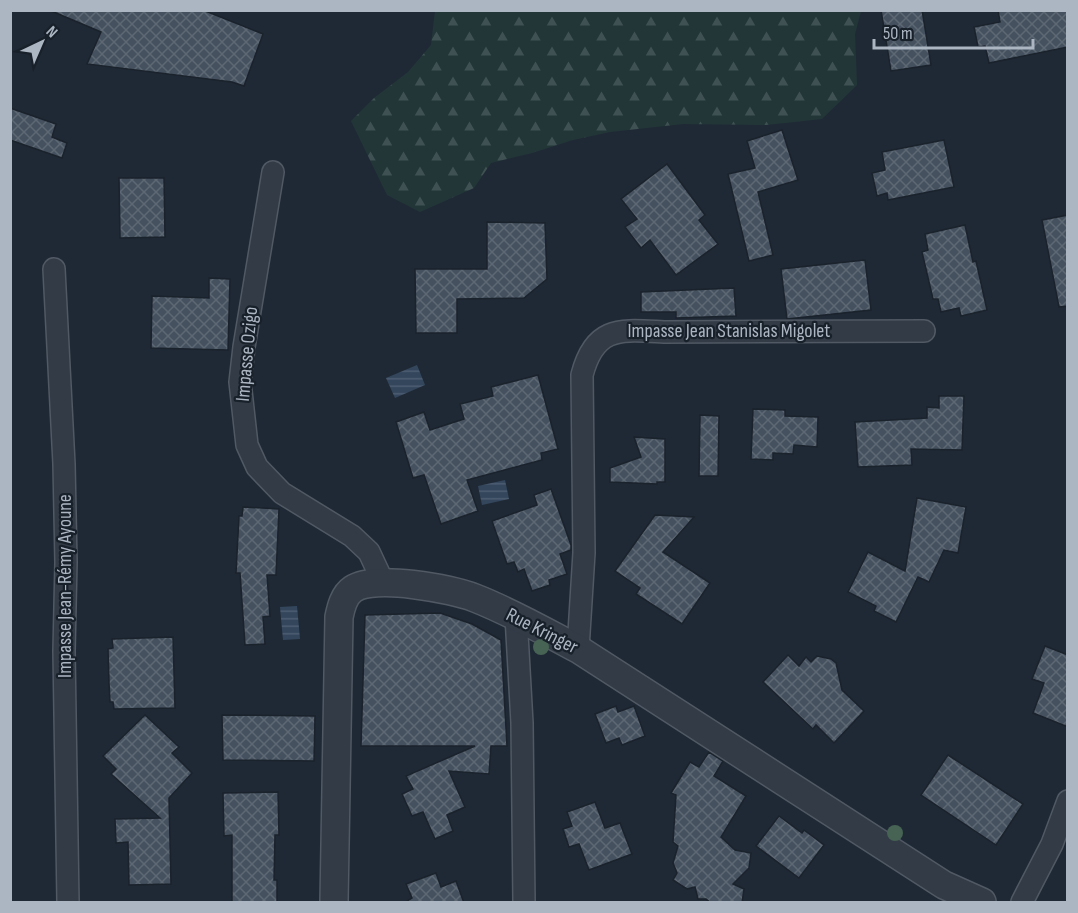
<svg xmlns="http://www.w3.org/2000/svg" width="1078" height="913" viewBox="0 0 1078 913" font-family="'Sofia Sans Condensed',sans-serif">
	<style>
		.forest { fill: url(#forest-firs) }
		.water { fill: url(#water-rules) }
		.building { fill: url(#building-cross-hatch); stroke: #1a222c; stroke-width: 1.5 }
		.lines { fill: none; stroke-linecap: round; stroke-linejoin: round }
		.minor-casing { stroke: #505964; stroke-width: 24 }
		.tertiary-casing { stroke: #505964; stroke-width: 30 }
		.minor { stroke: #323b46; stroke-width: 21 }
		.tertiary { stroke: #323b46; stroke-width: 27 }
		.tree { fill: #466354 }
		.labels { text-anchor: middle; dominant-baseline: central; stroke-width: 4.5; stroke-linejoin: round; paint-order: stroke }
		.street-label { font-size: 20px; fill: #acb6c3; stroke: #18202a }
	</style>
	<defs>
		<pattern id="forest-firs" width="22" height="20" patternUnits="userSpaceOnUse" patternTransform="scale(1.5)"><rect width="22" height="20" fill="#223637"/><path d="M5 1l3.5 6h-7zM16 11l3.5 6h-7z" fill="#3f5152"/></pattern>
		<pattern id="water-rules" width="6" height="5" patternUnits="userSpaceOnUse" patternTransform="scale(1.5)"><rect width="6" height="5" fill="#33465c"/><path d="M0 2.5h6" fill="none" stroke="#4e5e72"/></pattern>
		<pattern id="building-cross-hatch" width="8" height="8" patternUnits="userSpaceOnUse" patternTransform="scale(1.5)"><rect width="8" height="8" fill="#45515f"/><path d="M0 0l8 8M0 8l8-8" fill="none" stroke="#5d6874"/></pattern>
	</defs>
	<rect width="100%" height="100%" fill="#1f2935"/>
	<path class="forest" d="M435,11H861L855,34L857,85L822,119L766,125L683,124L610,132L573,140L532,153L491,163L474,188L420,212L387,195L351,121L374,98L408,72L431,45Z"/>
	<g class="water">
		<path d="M417,365L425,385L395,398L386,378Z"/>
		<path d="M505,480L509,499L482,505L478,486Z"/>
		<path d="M297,606L300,639L283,640L280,607Z"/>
	</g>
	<g class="building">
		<path d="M49,10H203L263,34L244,86L232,82L87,64L101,32Z"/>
		<path d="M881,10H922L931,65L891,71Z"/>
		<path d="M998,10H1068V47L989,63L985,46L978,47L974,27L1000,22Z"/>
		<path d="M10,108L56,124L52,137L67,143L62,158L10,140Z"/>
		<path d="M782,130L798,180L758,192L773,255L749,261L728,174L755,168L747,141Z"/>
		<path d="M944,140L954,187L888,200L887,193L877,196L872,173L885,170L882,152Z"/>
		<path d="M667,164L705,215L699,220L718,244L676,275L650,240L641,248L625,227L637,219L621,199Z"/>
		<path d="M119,178H164L165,237L120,238Z"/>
		<path d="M1068,215V306L1059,307L1042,220Z"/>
		<path d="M487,222L545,223L547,279L524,298L457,299V333H416L415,269H487Z"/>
		<path d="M965,225L973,262L976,261L987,310L961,316L959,308L941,312L938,299H933L922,252L928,250L925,234Z"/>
		<path d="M865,260L871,310L787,319L781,269Z"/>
		<path d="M209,278L230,279L228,350L151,348L152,296L209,298Z"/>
		<path d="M734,288L736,316L676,318V312H641V292Z"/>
		<path d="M538,375L558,449L541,453L542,460L467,480L478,511L441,524L424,475L413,478L396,422L424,412L430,430L464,419L460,404L493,396L491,387Z"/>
		<path d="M939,396H964L962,450L911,449L912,465L858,467L855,422L927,418V407L939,408Z"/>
		<path d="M753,409L785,410V416L818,417L817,447L794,445L793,454L773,453V460L751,459Z"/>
		<path d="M700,415L719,416L718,476H699Z"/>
		<path d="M634,437L665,439V482H657V484L610,482V468L641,457Z"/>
		<path d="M551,489L571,545V550L560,554L567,574L549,580L550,585L532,591L524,569L518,572L514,562L507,564L492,521L537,505L534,495Z"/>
		<path d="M917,498L966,507L958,553L944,550L929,582L918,577L896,622L874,611L876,606L848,592L868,552L905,571Z"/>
		<path d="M243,507L279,509L276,575H267L270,616L263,617L265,644L245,645L240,573H236L239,516H242Z"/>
		<path d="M655,515L694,517L663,552L710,583L682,624L636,594L640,588L615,571Z"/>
		<path d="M440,613L472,624L501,640L507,746H491L489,774L449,771L465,807L447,815L453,831L435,839L423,812L412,816L402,794L413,789L406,776L475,746H361L365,615Z"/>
		<path d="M173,637L175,708L114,709L113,702H110L109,683L108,649L113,648L112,639Z"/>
		<path d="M1045,646L1068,655V727L1033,713L1044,683L1032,679Z"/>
		<path d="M788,655L799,666L806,657L811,662L817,656L831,659L836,663L842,690L864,711L834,743L816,725L813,729L763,682Z"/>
		<path d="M616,706L618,712L634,706L645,736L622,745L619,738L606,743L595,714Z"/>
		<path d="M145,715L179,747L172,753L192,773L169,798L171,884L129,885L128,842L116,843L115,819L160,818L111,774L116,769L103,756Z"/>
		<path d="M222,715L315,716L314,761L223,760Z"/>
		<path d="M709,752L723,761L714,776L746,796L721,837L735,850L751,853L749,868L733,884L744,889L742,903H711L706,899H698L695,887L687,889L673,880L677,873L673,863L678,846L673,842L676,795L671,793L690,762L699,767Z"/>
		<path d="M948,755L1023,804L996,845L921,795Z"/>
		<path d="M278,792L279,835H275L274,880H277V903H232V835L224,836L223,793Z"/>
		<path d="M595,802L605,828L620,823L632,854L589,870L579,844L569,847L563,829L572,826L567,812Z"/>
		<path d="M779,816L802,833L804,830L824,845L799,878L756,846Z"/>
		<path d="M436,873L441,887L456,881L464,903H404L412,898L406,884Z"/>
	</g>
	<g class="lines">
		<defs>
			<g id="minor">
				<path d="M273,172L244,347L240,382L247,445L257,467L282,493L352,536L369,552L383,582"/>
				<path d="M54,269L64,464L66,562L64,651L68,902"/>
				<path d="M516,616L522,723L524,902"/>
				<path d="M578,649L584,553L582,375C595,325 621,330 664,332L924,331"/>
				<path d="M1022,902L1052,844L1068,801"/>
			</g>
			<path id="tertiary" d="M334,902L339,617C341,607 344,595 353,589C374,574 451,589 475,598C511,612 544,631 578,649L944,885L982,902"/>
		</defs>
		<use href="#minor" class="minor-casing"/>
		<use href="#tertiary" class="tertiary-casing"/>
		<use href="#minor" class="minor"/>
		<use href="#tertiary" class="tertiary"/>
	</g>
	<g class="tree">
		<circle cx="541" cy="647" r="8"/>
		<circle cx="895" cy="833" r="8"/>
	</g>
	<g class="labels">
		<g class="street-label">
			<text x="729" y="331">Impasse Jean Stanislas Migolet</text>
			<text transform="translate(247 354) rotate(-85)">Impasse Ozigo</text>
			<text transform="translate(65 586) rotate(-90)">Impasse Jean-Rémy Ayoune</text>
			<text transform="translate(542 631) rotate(27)">Rue Kringer</text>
		</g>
	</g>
	<rect width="1078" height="913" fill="none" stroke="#acb6c3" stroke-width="24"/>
	<g transform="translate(42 42) rotate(44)" stroke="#18202a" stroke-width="4.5" paint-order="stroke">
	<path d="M0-4.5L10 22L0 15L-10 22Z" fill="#acb6c3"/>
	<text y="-9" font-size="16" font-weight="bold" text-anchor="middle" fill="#acb6c3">N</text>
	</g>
	<path d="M874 39v9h159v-9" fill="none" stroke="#acb6c3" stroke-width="3"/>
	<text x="883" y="39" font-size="18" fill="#acb6c3" stroke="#18202a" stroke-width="4.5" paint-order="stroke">50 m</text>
</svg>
